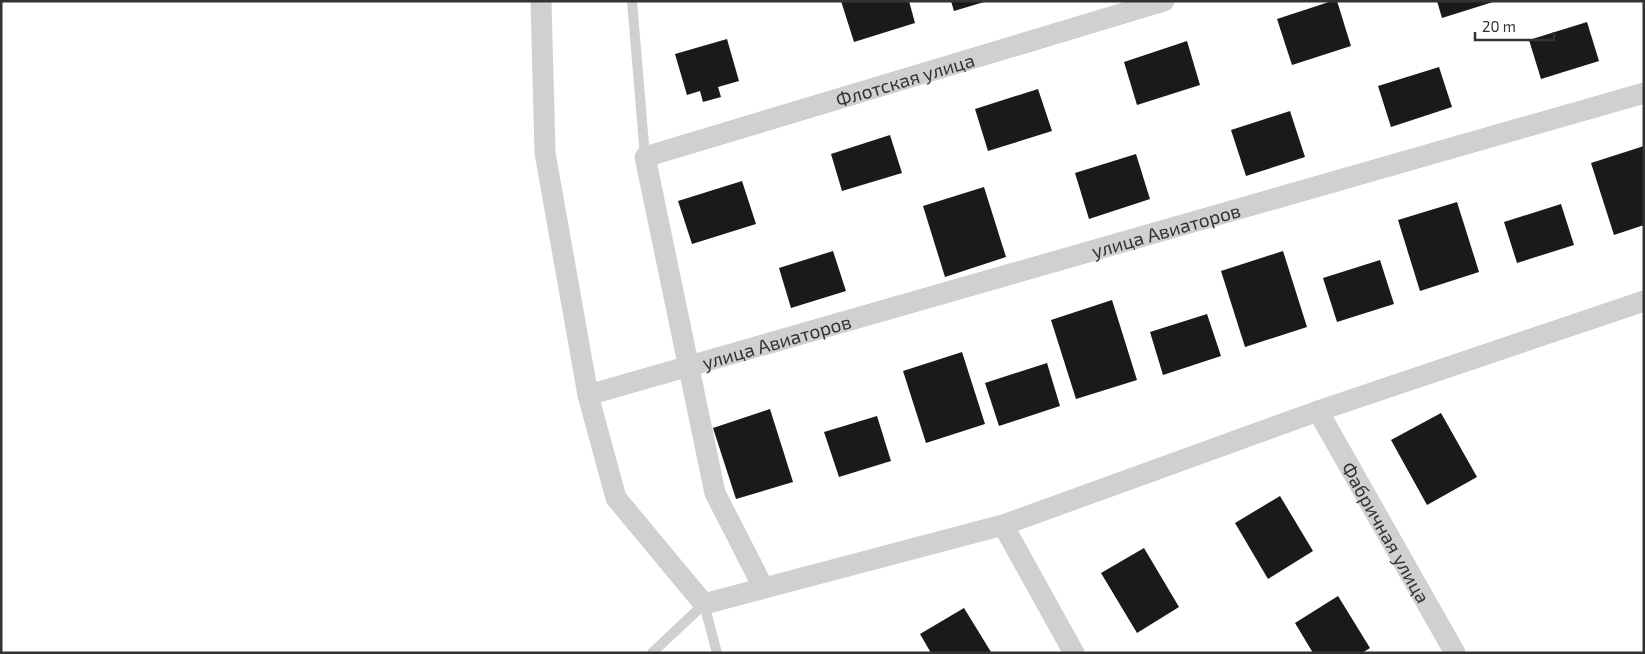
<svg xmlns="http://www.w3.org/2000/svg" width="1645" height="654" viewBox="0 0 1645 654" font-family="'Exo 2',sans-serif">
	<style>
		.building { fill: #1a1a1a }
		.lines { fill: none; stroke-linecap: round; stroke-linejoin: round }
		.lane { stroke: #d0d0d0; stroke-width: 10 }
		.street { stroke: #d0d0d0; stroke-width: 21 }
		.labels { text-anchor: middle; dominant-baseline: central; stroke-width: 5; stroke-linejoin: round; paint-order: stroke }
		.street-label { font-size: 19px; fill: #333; stroke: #fff }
	</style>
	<rect width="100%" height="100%" fill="#fff"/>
	<g class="building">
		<path d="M841,1H909L915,23L854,42Z"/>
		<path d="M951,1H984V2L954,11Z"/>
		<path d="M1332,1H1337L1351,46L1292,65L1277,19Z"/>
		<path d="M1437,1H1493V2L1442,18Z"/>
		<path d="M1587,22L1599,61L1541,79L1529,40Z"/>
		<path d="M727,39L739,81L718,87L721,97L703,102L700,91L687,95L675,54Z"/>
		<path d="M1187,41L1200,85L1137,105L1124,62Z"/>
		<path d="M1439,67L1452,107L1391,127L1378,86Z"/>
		<path d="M1038,89L1052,131L988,151L975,109Z"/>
		<path d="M1290,111L1305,157L1246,176L1231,130Z"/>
		<path d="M890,135L902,173L842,191L831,154Z"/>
		<path d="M1644,146V225L1614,235L1591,163Z"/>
		<path d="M1136,154L1150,199L1089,219L1075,173Z"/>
		<path d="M742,181L756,224L692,244L678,201Z"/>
		<path d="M984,187L1006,257L945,277L923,206Z"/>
		<path d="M1457,202L1479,272L1420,291L1398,220Z"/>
		<path d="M1561,204L1574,245L1517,263L1504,222Z"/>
		<path d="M833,251L846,291L791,308L779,268Z"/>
		<path d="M1283,251L1307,327L1245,347L1221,271Z"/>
		<path d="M1380,260L1394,304L1337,322L1323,278Z"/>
		<path d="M1112,300L1137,380L1076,399L1051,320Z"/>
		<path d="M1207,314L1221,356L1163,375L1150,332Z"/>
		<path d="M962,352L985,424L926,443L903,371Z"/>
		<path d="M1047,363L1060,406L999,426L985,383Z"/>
		<path d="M770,409L793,482L736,499L713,428Z"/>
		<path d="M1441,413L1477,477L1427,505L1391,440Z"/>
		<path d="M877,416L891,461L839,477L824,432Z"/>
		<path d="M1280,496L1313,551L1268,579L1235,523Z"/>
		<path d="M1144,548L1179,607L1137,633L1101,573Z"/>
		<path d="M1338,596L1370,648L1362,653H1313L1295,623Z"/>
		<path d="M964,608L991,652L931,653L920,634Z"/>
	</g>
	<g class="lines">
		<g class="lane">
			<path d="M632,1L645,157"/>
			<path d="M652,653L704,604L717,653"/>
		</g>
		<g class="street">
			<path d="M541,1L545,153L588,395L616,498L704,604L1003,525L1318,411L1644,301"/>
			<path id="s1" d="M588,395L1644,93"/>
			<path id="s2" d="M1318,411L1455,653"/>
			<path d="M1003,525L1074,653"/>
			<path id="s3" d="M763,587L715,493L645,157L1164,1"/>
		</g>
	</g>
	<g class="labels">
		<g class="street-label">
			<text stroke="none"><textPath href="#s3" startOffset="720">Флотская улица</textPath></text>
			<text stroke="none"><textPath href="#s1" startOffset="601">улица Авиаторов</textPath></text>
			<text stroke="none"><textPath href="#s1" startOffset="196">улица Авиаторов</textPath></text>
			<text stroke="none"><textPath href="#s2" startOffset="139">Фабричная улица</textPath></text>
		</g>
	</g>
	<rect width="1645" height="654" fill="none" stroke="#333333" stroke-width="5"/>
	<path d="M1475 32v8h79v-8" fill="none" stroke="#333333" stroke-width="2.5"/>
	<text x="1482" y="32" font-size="15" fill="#333333" stroke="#ffffff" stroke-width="4" paint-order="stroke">20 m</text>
</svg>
